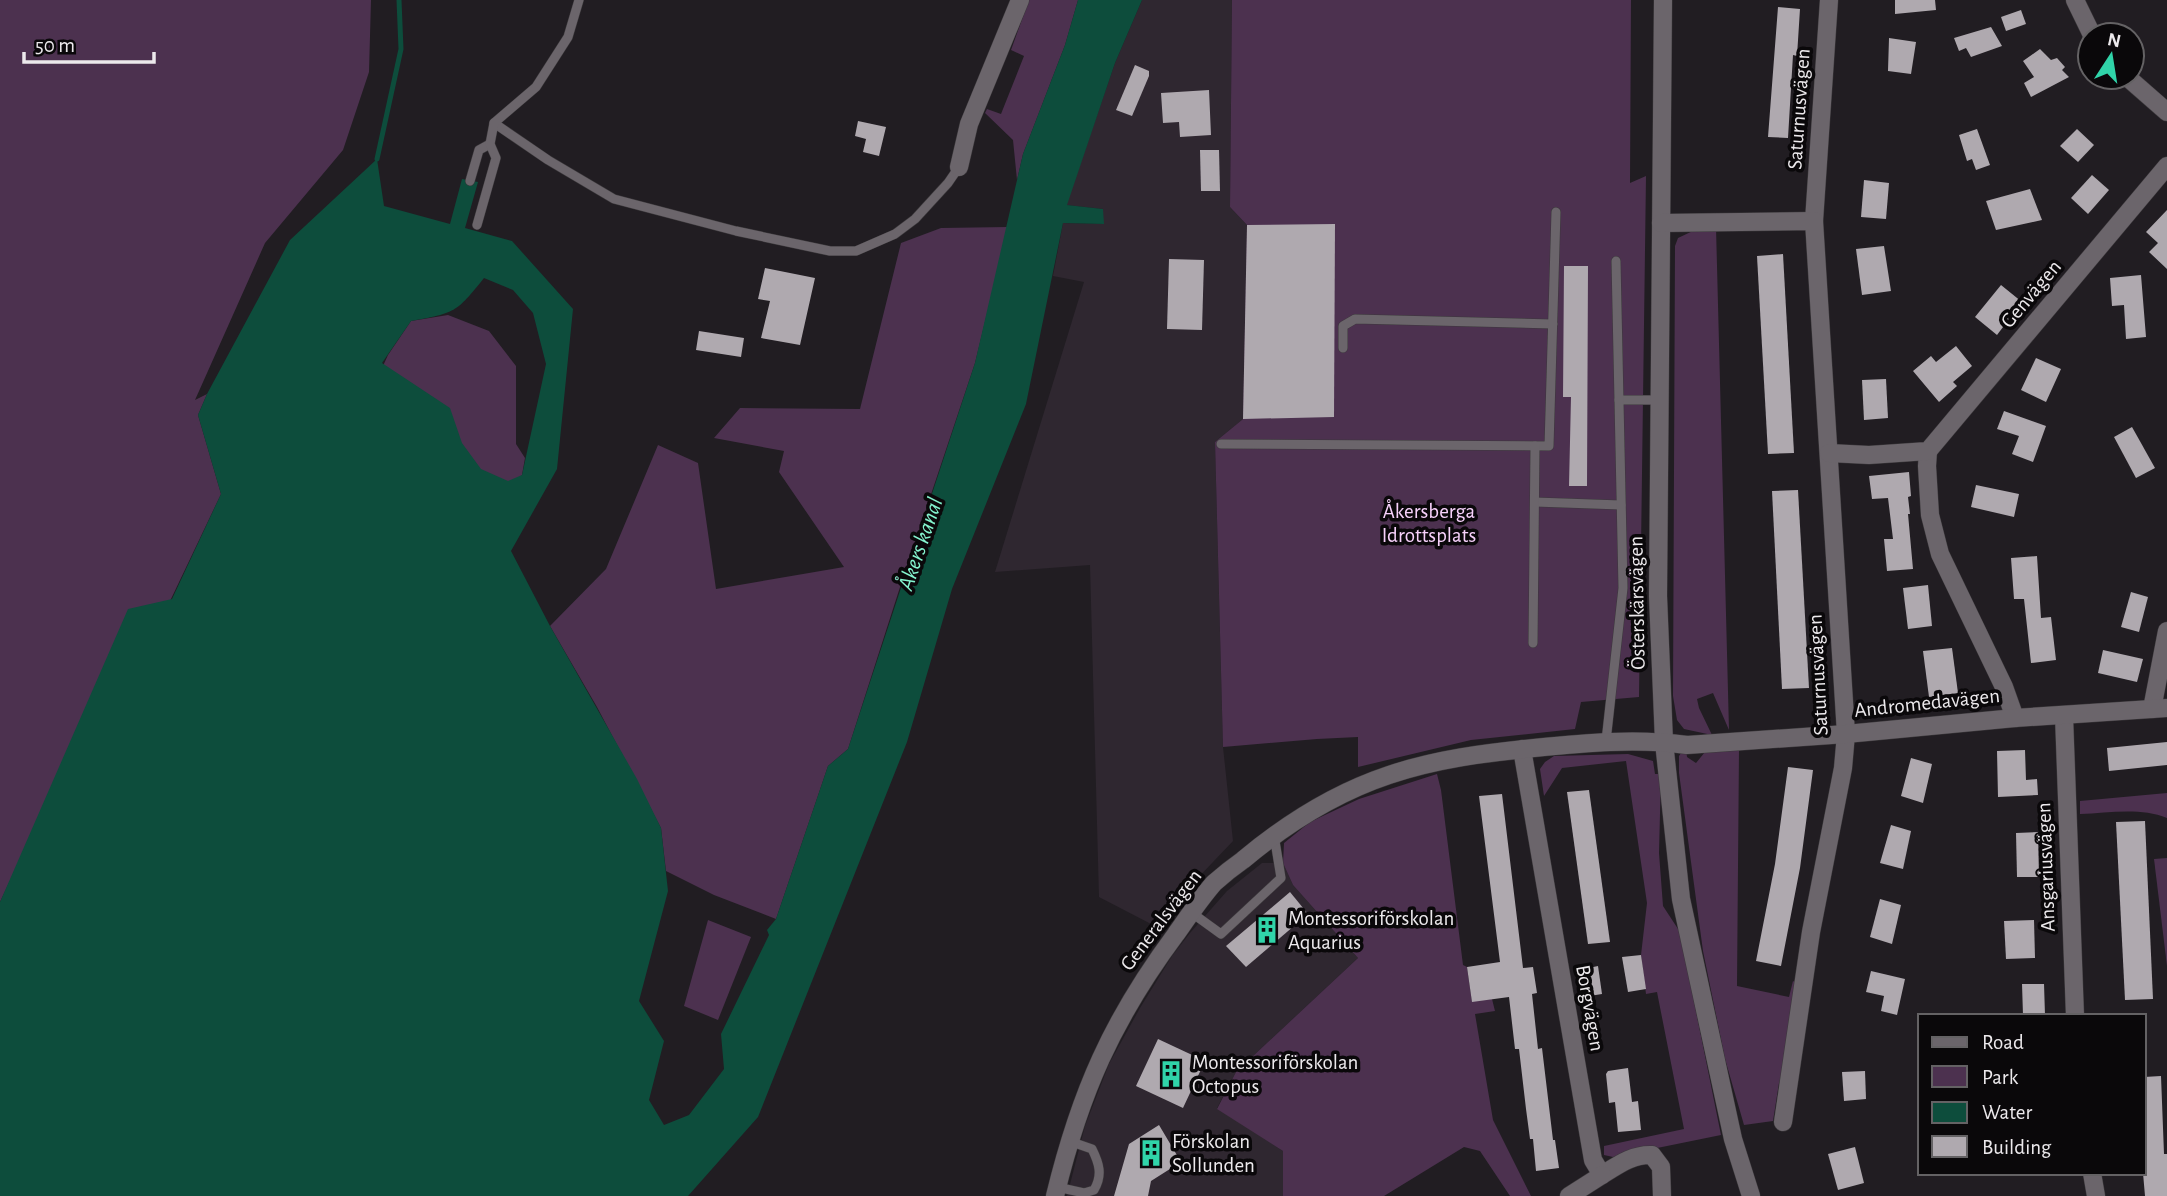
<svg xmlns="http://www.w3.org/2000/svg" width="2167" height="1196" viewBox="0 0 2167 1196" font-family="'Alegreya Sans',sans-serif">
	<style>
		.built { fill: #2f2730 }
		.green { fill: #4c314f }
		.water { fill: #0d4d3c; fill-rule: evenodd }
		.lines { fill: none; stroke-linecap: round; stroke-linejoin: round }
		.stream { stroke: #0d4d3c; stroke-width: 5 }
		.building { fill: #afa9af }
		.service-casing { stroke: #3c393c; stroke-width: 10 }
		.minor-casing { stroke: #3c393c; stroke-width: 19 }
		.service { stroke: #6b656b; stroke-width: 9 }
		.minor { stroke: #6b656b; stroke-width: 18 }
		.labels { text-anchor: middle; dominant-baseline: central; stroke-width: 7; stroke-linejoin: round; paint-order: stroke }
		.street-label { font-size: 21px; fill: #ece9ec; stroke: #0a080a }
		.park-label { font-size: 21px; fill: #f7d1fb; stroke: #0a080a }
		.poi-label { font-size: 21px; fill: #ece9ec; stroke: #0a080a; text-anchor: start }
		.water-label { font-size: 23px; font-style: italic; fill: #85f4cf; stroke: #0a080a }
	</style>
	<rect width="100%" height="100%" fill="#211d22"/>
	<g class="built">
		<path d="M1142,0H1232L1230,207L1247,225L1243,419L1215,442L1223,747L1233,841L1153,925L1099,897L1090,565L995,572L1084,282L1053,276L1063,223L1103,224V209L1066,205L1115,63Z"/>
		<path d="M1262,863H1283L1293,885L1358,958L1236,1072L1217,1108L1283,1151V1196H1067L1085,1126L1109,1064L1140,1008L1172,956L1190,933L1227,891Z"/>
	</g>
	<g class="green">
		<path d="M0,0H371L369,72L343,150L265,243L195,400L207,394L198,415L221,494L171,599L16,868L0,902Z"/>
		<path d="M1029,0H1078L1065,45L1023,154L1017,180L1013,140L985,113L987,109L1001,114L1024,56L1011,50Z"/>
		<path d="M1232,0H1631L1630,183L1646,176L1639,697L1581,702L1575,729L1471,740L1358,767V737L1317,739L1223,747L1215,442L1243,419L1247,225L1230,207Z"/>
		<path d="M1008,227L975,363L901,584L848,749L828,766L776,919L714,895L666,871L661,828L597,707L550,626L606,569L658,445L698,463L716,589L844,567L779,472L784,451L714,438L740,408L860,409L901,243L941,228Z"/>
		<path d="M1716,227L1729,730L1713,693L1697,699L1699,708L1712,735L1684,729L1677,720L1673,696L1675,246L1678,238L1697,229Z"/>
		<path d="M448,315L489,331L516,366V444L525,458L522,475L509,491L357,423L388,355L411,321Z"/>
		<path d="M1686,749L1687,757L1696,763L1705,752L1739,750L1737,986L1789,997L1793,981L1796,983L1787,1068L1779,1083L1773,1121L1744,1125L1725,1059L1703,951L1679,773V756L1683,750Z"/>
		<path d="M1628,754L1653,761L1655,774H1661L1659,853L1663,906L1680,932L1721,1135L1613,1157L1604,1155V1146L1684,1129L1657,992L1646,994L1641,955L1647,903L1626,761L1562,768L1544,796L1540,769L1545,762L1554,756Z"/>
		<path d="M1437,774L1441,790L1463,965L1467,967L1472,1001L1492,999L1495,1011L1475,1014L1493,1120L1531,1196H1510L1480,1151L1464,1147L1384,1196H1283V1151L1217,1109L1236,1072L1358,958L1293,885L1283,863L1284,843L1310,822L1359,799Z"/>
		<path d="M2167,793V818C2140,807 2109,813 2080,814V801Z"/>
		<path d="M2167,858V966L2154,859Z"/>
		<path d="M708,920L751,937L718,1020L684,1006Z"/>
	</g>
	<path class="water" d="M1078,0H1142L1115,63L1067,205L1103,209L1104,224L1063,223L1026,404L952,589L907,742L758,1117L688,1196H0V902L128,609L172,599L221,494L198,415L207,394L290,240L377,159L384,206L450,224L462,179L478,182L465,228L512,241L573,309L557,469L511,551L550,626L637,779L661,828L668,891L639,1001L664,1041L649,1100L664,1125L689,1115L724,1069L721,1034L769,935L767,930L776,919L828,766L848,749L975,363L1023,154L1065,45ZM484,278L513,290L533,313L546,364L522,475L508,481L481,469L462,443L450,408L382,363L411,321C455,313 456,313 484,278Z"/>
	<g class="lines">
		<path class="stream" d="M377,159L401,49L399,0"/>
	</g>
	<g class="building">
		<path d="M1895,0H1935L1936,10L1895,14Z"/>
		<path d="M1778,7L1800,9L1797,56L1793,55L1788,138L1768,137Z"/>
		<path d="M2021,10L2026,24L2006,31L2001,17Z"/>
		<path d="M1991,27L2002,46L1971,57L1966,48L1959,51L1954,38Z"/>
		<path d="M1889,38L1916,42L1911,74L1888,71Z"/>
		<path d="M2040,49L2051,60L2057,58L2065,67L2062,70L2069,77L2031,97L2024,83L2034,77L2023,61Z"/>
		<path d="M1135,65L1149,71V76L1132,116L1116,110Z"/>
		<path d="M1209,90L1211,135L1180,137L1179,122L1163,123L1161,93Z"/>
		<path d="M858,121L886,127L879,156L863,152L866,139L855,136Z"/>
		<path d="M1977,129L1990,165L1976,170L1972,159L1967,161L1959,135Z"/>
		<path d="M2077,129L2094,145L2078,162L2060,146Z"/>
		<path d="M1200,150H1219L1220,191H1201Z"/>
		<path d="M2092,175L2109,190L2088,214L2071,198Z"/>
		<path d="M1864,180L1889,183L1886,219L1861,217Z"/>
		<path d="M2030,189L2042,220L1996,230L1986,201Z"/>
		<path d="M2167,210V269L2149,252L2158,243L2146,232Z"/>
		<path d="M1335,224L1334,417L1243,419L1247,225Z"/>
		<path d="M1884,246L1891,291L1862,295L1856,249Z"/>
		<path d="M1783,254L1794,453L1768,454L1757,256Z"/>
		<path d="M1169,259L1204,260L1202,330L1167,329Z"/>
		<path d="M1564,266H1588L1587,486H1569L1571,397H1563Z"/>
		<path d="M765,268L815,278L800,345L761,338L770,301L758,299Z"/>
		<path d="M2141,275L2146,337L2126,339L2124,305L2112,306L2110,278Z"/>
		<path d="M2001,285L2022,302L1997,335L1975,317Z"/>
		<path d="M699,331L744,338L741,357L696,350Z"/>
		<path d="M1956,346L1972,366L1953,382L1957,386L1939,402L1913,371L1931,356L1936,362Z"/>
		<path d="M2036,358L2061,369L2046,402L2021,390Z"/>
		<path d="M1886,379L1888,418L1864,420L1862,380Z"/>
		<path d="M2004,411L2046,426L2033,462L2012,454L2019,436L1997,429Z"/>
		<path d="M2132,427L2155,468L2136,478L2114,437Z"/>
		<path d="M1909,472L1911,496L1908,497L1910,514H1908L1913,569L1887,571L1884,539H1893L1888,498L1872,499L1869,476Z"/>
		<path d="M1976,485L2019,494L2014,517L1971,507Z"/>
		<path d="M1798,490L1809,688L1782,689L1772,491Z"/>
		<path d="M2037,556L2041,618L2051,617L2056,660L2031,663L2024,599H2014L2011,558Z"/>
		<path d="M1928,585L1932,626L1908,629L1903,588Z"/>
		<path d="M2131,592L2148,597L2139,632L2121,627Z"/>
		<path d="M1952,648L1958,693L1929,697L1923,651Z"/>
		<path d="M2103,650L2143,659L2137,682L2098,673Z"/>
		<path d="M2167,742V765L2109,771L2107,748Z"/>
		<path d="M2025,750L2026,780L2037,779L2038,795L1998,797L1997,751Z"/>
		<path d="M1911,758L1932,764L1923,803L1901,796Z"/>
		<path d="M1788,767L1813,770L1800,868L1781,966L1756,961L1775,864Z"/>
		<path d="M1589,790L1610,942L1588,944L1567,792Z"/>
		<path d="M1502,794L1523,968L1533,967L1537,993L1532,994L1538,1049L1542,1048L1553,1140H1555L1559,1168L1536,1171L1533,1139H1530L1526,1109L1519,1049H1515L1509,997L1472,1002L1467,967L1500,962L1479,796Z"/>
		<path d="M2145,821L2153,999L2125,1000L2116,822Z"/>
		<path d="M1891,825L1911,831L1903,869L1880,863Z"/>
		<path d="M2038,832L2039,877H2017L2016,833Z"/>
		<path d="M1290,892L1308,914L1246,967L1226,946Z"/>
		<path d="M1880,899L1901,905L1892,944L1870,937Z"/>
		<path d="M2034,920L2035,958L2006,959L2004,921Z"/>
		<path d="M1641,955L1646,989L1628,992L1622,957Z"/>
		<path d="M1598,966L1602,994L1583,997L1579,970Z"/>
		<path d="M1871,971L1905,979L1897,1015L1881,1011L1884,996L1866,992Z"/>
		<path d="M2022,984H2044L2045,1016H2023Z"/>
		<path d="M1158,1039L1205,1061L1183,1108L1136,1086Z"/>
		<path d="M1628,1068L1632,1102L1638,1101L1641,1130L1618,1132L1615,1102L1609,1103L1606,1074L1608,1071Z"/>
		<path d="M1865,1071L1866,1099L1844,1101L1842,1072Z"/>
		<path d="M2161,1076L2164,1154H2167V1196H2145L2143,1173L2144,1077Z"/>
		<path d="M1159,1125L1181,1162L1151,1181L1148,1196H1114L1129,1144Z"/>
		<path d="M1855,1147L1864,1183L1838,1190L1828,1154Z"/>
	</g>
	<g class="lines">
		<defs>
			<g id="service">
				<path d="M494,123L548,160L614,199L736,231L830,251H856L895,234L915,219L948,183L959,167"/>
				<path d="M470,181L479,150L490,144"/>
				<path d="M477,225L496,158L490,144L494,123L536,87L568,37L579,0"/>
				<path d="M1343,348V326L1355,319L1553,324"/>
				<path d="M1619,400H1658"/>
				<path d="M1221,444L1549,446L1556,212"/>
				<path d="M1535,502L1621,505"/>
				<path d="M1533,643L1535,446"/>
				<path d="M1606,741L1623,588L1616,261"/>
				<path d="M1192,913L1221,934L1281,878L1274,835"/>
				<path d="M1057,1187L1084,1193L1094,1190C1103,1175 1099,1163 1092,1149L1069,1141"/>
			</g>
			<g id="minor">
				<path d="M1663,0L1658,596L1664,742L1681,899L1733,1139L1751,1196"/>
				<path d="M2075,0L2092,35"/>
				<path d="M2127,77L2167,112"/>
				<path d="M959,167L969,124L1020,0"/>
				<path d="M1814,221L1829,0"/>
				<path d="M1661,223L1814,221L1846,734L1843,768L1811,932L1783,1122"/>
				<path d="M1928,451L1927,466L1930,515L1940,554L2004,687L2015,718"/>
				<path d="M1829,453L1869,455L1928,451L2167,166"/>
				<path d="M2152,709L2167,631"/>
				<path d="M2064,716L2075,1016"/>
				<path d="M1522,749L1593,1160L1602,1175C1618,1165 1633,1154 1652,1155L1661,1167L1662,1196"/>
				<path d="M2092,1173L2096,1196"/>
				<path d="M1055,1196C1080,1093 1112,1020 1176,934C1188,917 1200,899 1214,883C1223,875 1233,867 1243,860C1286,824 1335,793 1389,775C1436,759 1485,753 1534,748C1585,743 1636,738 1687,745L1846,734L2015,718L2167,708"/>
				<path d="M1569,1196L1602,1175"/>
			</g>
		</defs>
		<use href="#service" class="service-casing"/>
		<use href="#minor" class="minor-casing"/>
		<use href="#service" class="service"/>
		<use href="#minor" class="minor"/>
	</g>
	<defs>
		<symbol id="building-bare" viewBox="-9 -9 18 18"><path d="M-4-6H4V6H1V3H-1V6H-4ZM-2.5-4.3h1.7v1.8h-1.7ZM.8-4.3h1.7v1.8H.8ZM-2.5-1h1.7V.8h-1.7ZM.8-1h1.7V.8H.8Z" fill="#30d4a9" stroke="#0a080a" stroke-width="2.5" paint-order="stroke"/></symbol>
	</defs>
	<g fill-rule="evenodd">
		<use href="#building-bare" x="1248" y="911" width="38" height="38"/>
		<use href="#building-bare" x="1152" y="1055" width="38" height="38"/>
		<use href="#building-bare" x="1132" y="1134" width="38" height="38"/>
	</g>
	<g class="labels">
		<g class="street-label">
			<text transform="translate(1799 109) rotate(-86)">Saturnusvägen</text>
			<text transform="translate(2031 294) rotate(-50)">Genvägen</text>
			<text transform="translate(1637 603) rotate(-91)">Österskärsvägen</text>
			<text transform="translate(1818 675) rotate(-93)">Saturnusvägen</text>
			<text transform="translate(1927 703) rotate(-6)">Andromedavägen</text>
			<text transform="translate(2046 867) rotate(-92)">Ansgariusvägen</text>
			<text transform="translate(1161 920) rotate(-53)">Generalsvägen</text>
			<text transform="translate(1590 1008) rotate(80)">Borgvägen</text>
		</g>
		<g class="park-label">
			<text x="1429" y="511">Åkersberga<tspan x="1429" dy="24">Idrottsplats</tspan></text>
		</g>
		<g class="poi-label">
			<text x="1288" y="918">Montessoriförskolan<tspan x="1288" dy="24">Aquarius</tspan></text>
			<text x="1192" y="1062">Montessoriförskolan<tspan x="1192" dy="24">Octopus</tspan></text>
			<text x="1172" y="1141">Förskolan<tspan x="1172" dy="24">Sollunden</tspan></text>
		</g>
		<g class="water-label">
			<text transform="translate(921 544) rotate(-71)">Åkers kanal</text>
		</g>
	</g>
	<rect x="1918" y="1014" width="228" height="161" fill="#0a080a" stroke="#646264" stroke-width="2"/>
	<rect x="1932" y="1037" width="35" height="10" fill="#6b656b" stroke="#646264" stroke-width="2"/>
	<text x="1982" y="1049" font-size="21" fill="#ece9ec">Road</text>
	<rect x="1932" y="1066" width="35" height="21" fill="#4c314f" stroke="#646264" stroke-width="2"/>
	<text x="1982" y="1084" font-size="21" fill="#ece9ec">Park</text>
	<rect x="1932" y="1102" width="35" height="21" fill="#0d4d3c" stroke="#646264" stroke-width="2"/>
	<text x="1982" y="1119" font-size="21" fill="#ece9ec">Water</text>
	<rect x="1932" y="1136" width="35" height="21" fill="#afa9af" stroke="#646264" stroke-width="2"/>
	<text x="1982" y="1154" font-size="21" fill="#ece9ec">Building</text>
	<g transform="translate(2111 56) rotate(12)"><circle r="33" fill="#0a080a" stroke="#646264" stroke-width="2"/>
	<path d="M0-5L12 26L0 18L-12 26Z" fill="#30d4a9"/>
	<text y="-10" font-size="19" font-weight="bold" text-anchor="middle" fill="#ece9ec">N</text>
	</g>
	<path d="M24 52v10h130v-10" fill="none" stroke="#ece9ec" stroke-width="3.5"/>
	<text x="35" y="52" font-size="21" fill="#ece9ec" stroke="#0a080a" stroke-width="5" paint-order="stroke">50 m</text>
</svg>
